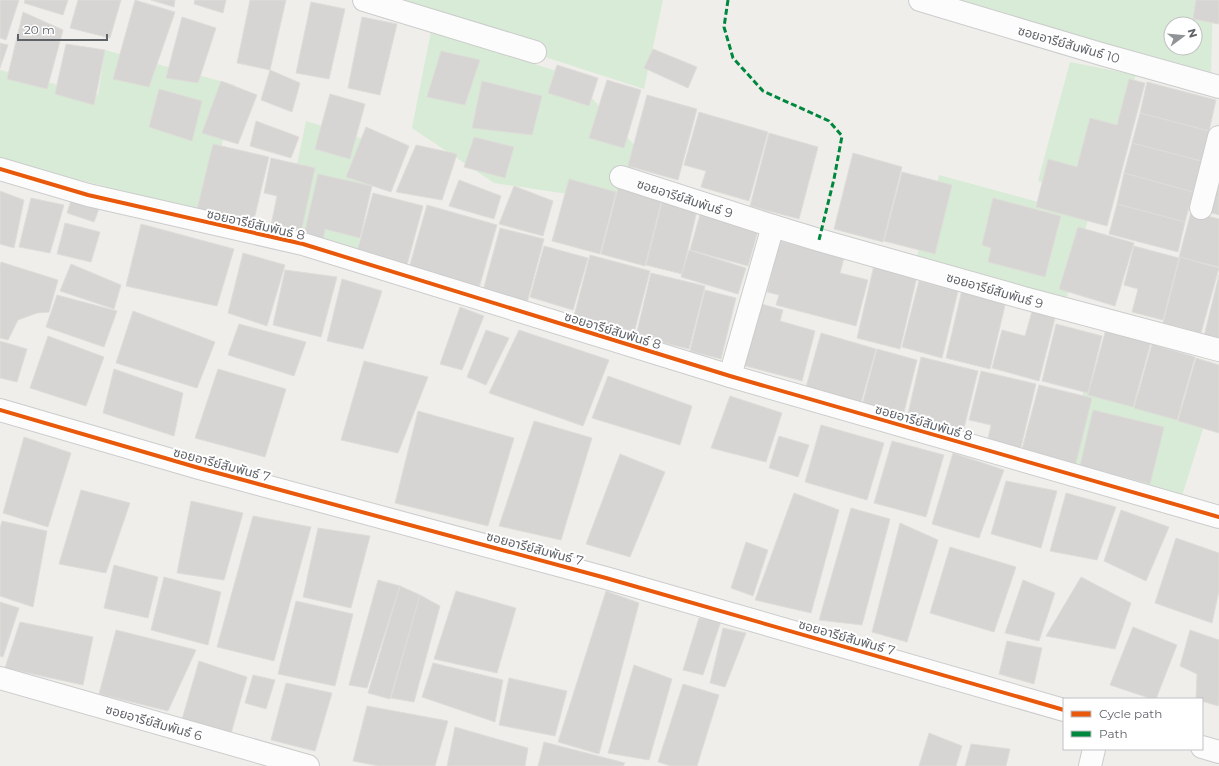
<svg xmlns="http://www.w3.org/2000/svg" width="1219" height="766" viewBox="0 0 1219 766" font-family="Montserrat,'Noto Sans Thai',sans-serif">
	<style>
		.green { fill: #d8ebd6; fill-rule: evenodd }
		.building { fill: #d6d5d3; stroke: #deddd9 }
		.lines { fill: none; stroke-linecap: round; stroke-linejoin: round }
		.minor-casing { stroke: #cbcccc; stroke-width: 24 }
		.minor { stroke: #fdfcfc; stroke-width: 22 }
		.quiet { stroke: #00873e; stroke-width: 3; stroke-dasharray: 6 3; stroke-linecap: butt }
		.cycleway-casing { stroke: #fff; stroke-width: 6 }
		.cycleway { stroke: #e8590c; stroke-width: 4 }
		.labels { text-anchor: middle; dominant-baseline: central; stroke-width: 4; stroke-linejoin: round; paint-order: stroke }
		.street-label { font-size: 13px; fill: #5f6368; stroke: #fff }
	</style>
	<rect width="100%" height="100%" fill="#efeeea"/>
	<g class="green">
		<path d="M369,0H663L644,89Z"/>
		<path d="M958,0H1213L1211,76ZM1171,24H1195V48H1171Z"/>
		<path d="M431,31L572,76L637,148L627,203L494,183L412,128Z"/>
		<path d="M105,50L235,85L207,212L0,160V70L98,95Z"/>
		<path d="M1070,62L1136,75L1088,196L1038,181Z"/>
		<path d="M306,121L373,142L358,251L284,227Z"/>
		<path d="M939,175L1089,216L1066,300L917,256Z"/>
		<path d="M1085,379L1208,413L1181,499L1072,470Z"/>
	</g>
	<g class="building">
		<path d="M0,0H19L6,40L0,38Z"/>
		<path d="M25,0H68L63,15L24,3Z"/>
		<path d="M78,0H121L110,38L70,28Z"/>
		<path d="M135,0L175,12L149,87L113,79Z"/>
		<path d="M151,0H175L174,7Z"/>
		<path d="M195,0H226L223,13L194,4Z"/>
		<path d="M250,0H286L270,70L237,63Z"/>
		<path d="M1196,0H1219V24L1193,19Z"/>
		<path d="M311,2L345,9L329,79L296,73Z"/>
		<path d="M23,12L63,30L47,89L7,79Z"/>
		<path d="M182,17L216,28L198,83L166,78Z"/>
		<path d="M362,17L397,24L380,95L348,88Z"/>
		<path d="M0,43L8,45L0,68Z"/>
		<path d="M66,44L105,50L94,105L55,94Z"/>
		<path d="M653,49L697,67L688,88L644,68Z"/>
		<path d="M441,51L480,60L465,105L427,97Z"/>
		<path d="M557,65L598,78L589,106L548,93Z"/>
		<path d="M270,70L300,83L292,112L261,100Z"/>
		<path d="M1129,79L1145,83L1107,226L1036,207L1048,159L1077,167L1090,118L1117,125Z"/>
		<path d="M607,80L641,90L624,148L589,138Z"/>
		<path d="M221,81L257,95L238,144L202,133Z"/>
		<path d="M482,81L542,96L532,135L472,128Z"/>
		<path d="M1147,82L1216,100L1209,131L1140,113Z"/>
		<path d="M159,89L202,101L192,141L149,127Z"/>
		<path d="M330,94L365,104L350,159L315,149Z"/>
		<path d="M647,95L697,109L678,180L628,166Z"/>
		<path d="M699,112L768,132L749,201L701,187L706,171L684,165Z"/>
		<path d="M1140,113L1209,131L1201,161L1132,143Z"/>
		<path d="M256,121L299,137L291,158L250,146Z"/>
		<path d="M366,127L409,146L391,192L346,177Z"/>
		<path d="M769,133L818,147L799,219L750,206Z"/>
		<path d="M474,137L514,147L505,178L464,167Z"/>
		<path d="M1132,143L1201,161L1193,192L1124,173Z"/>
		<path d="M213,144L269,157L252,228L196,214Z"/>
		<path d="M416,145L457,154L442,200L396,192Z"/>
		<path d="M853,153L902,167L883,242L834,229Z"/>
		<path d="M271,158L315,168L300,237L270,230L277,196L264,193Z"/>
		<path d="M1219,166V215L1208,212Z"/>
		<path d="M902,172L952,185L935,254L884,241Z"/>
		<path d="M1124,173L1193,192L1185,222L1117,204Z"/>
		<path d="M318,174L372,186L360,238L325,229L323,240L304,235Z"/>
		<path d="M569,179L616,192L600,254L552,241Z"/>
		<path d="M459,180L501,196L494,219L449,206Z"/>
		<path d="M514,186L553,201L543,236L499,224Z"/>
		<path d="M618,188L662,199L645,266L601,254Z"/>
		<path d="M0,191L24,200L14,248L0,244Z"/>
		<path d="M74,191L103,198L94,222L67,213Z"/>
		<path d="M373,193L423,206L407,265L357,252Z"/>
		<path d="M31,198L64,205L50,253L19,247Z"/>
		<path d="M993,198L1061,216L1045,277L988,262L991,248L982,245Z"/>
		<path d="M662,202L697,211L682,274L646,265Z"/>
		<path d="M1117,204L1185,222L1178,252L1109,234Z"/>
		<path d="M427,205L497,225L479,288L409,268Z"/>
		<path d="M701,211L759,227L748,266L690,250Z"/>
		<path d="M1191,212L1219,219V267L1179,257Z"/>
		<path d="M65,223L100,232L91,262L57,254Z"/>
		<path d="M141,224L234,249L217,306L126,286Z"/>
		<path d="M1078,227L1134,243L1115,306L1059,289Z"/>
		<path d="M500,228L544,239L527,303L483,291Z"/>
		<path d="M780,241L844,258L840,273L868,280L856,326L776,305L779,295L767,292Z"/>
		<path d="M544,246L588,258L573,310L530,297Z"/>
		<path d="M1134,246L1179,258L1163,320L1132,312L1138,289L1124,285Z"/>
		<path d="M689,250L746,268L738,294L681,277Z"/>
		<path d="M243,253L285,265L267,326L228,313Z"/>
		<path d="M590,255L650,271L634,333L574,316Z"/>
		<path d="M1180,257L1219,268L1201,333L1163,323Z"/>
		<path d="M875,261L918,272L900,349L857,338Z"/>
		<path d="M1,262L58,280L49,312L37,313L18,320L8,340L0,338V266Z"/>
		<path d="M71,264L121,285L114,309L60,291Z"/>
		<path d="M285,270L337,277L321,337L273,325Z"/>
		<path d="M651,273L705,286L689,349L636,336Z"/>
		<path d="M1219,275V340L1204,336Z"/>
		<path d="M342,279L382,291L363,349L327,341Z"/>
		<path d="M919,281L958,291L942,358L902,347Z"/>
		<path d="M705,290L736,298L721,359L690,351Z"/>
		<path d="M962,290L1006,301L990,369L946,358Z"/>
		<path d="M57,295L117,311L104,347L46,327Z"/>
		<path d="M758,303L783,310L780,321L815,331L802,381L742,365Z"/>
		<path d="M460,307L484,316L462,370L440,364Z"/>
		<path d="M1033,308L1056,314L1039,381L992,368L1002,330L1025,336Z"/>
		<path d="M133,311L215,342L197,388L116,363Z"/>
		<path d="M239,324L306,342L294,376L228,355Z"/>
		<path d="M1056,324L1102,336L1088,393L1042,381Z"/>
		<path d="M1106,329L1151,342L1133,407L1088,395Z"/>
		<path d="M486,330L509,338L486,385L467,377Z"/>
		<path d="M519,330L609,360L583,426L489,393Z"/>
		<path d="M821,333L876,349L860,406L805,391Z"/>
		<path d="M48,336L104,357L86,406L30,388Z"/>
		<path d="M0,341L27,349L17,382L0,378Z"/>
		<path d="M1152,344L1195,357L1177,420L1134,408Z"/>
		<path d="M877,349L917,360L903,416L862,405Z"/>
		<path d="M921,357L978,371L963,432L907,418Z"/>
		<path d="M1196,358L1219,365V433L1178,421Z"/>
		<path d="M364,361L428,377L398,453L341,440Z"/>
		<path d="M114,369L183,393L174,436L103,413Z"/>
		<path d="M218,369L286,389L265,457L195,438Z"/>
		<path d="M981,371L1036,384L1020,451L987,443L991,425L969,420Z"/>
		<path d="M608,376L692,406L680,445L592,418Z"/>
		<path d="M1039,385L1092,398L1075,467L1021,453Z"/>
		<path d="M730,396L782,413L766,462L711,448Z"/>
		<path d="M1093,410L1164,427L1150,484L1080,466Z"/>
		<path d="M418,411L514,438L488,526L395,503Z"/>
		<path d="M534,421L592,438L561,540L499,526Z"/>
		<path d="M821,425L884,443L867,500L805,482Z"/>
		<path d="M779,436L809,445L798,477L769,468Z"/>
		<path d="M24,437L71,453L48,527L3,513Z"/>
		<path d="M892,441L944,455L926,517L874,503Z"/>
		<path d="M953,453L1004,470L979,538L932,524Z"/>
		<path d="M620,454L665,472L630,557L586,544Z"/>
		<path d="M1006,481L1057,491L1041,548L991,534Z"/>
		<path d="M81,490L130,503L106,573L59,564Z"/>
		<path d="M794,493L839,510L811,613L755,600Z"/>
		<path d="M1066,493L1116,507L1097,560L1050,551Z"/>
		<path d="M191,501L243,513L224,580L177,573Z"/>
		<path d="M851,508L890,519L862,625L819,620Z"/>
		<path d="M1121,510L1169,527L1146,581L1104,561Z"/>
		<path d="M253,516L311,527L274,661L217,647Z"/>
		<path d="M2,521L47,531L33,607L0,596V528Z"/>
		<path d="M900,523L938,540L907,642L872,632Z"/>
		<path d="M318,528L370,536L351,608L303,597Z"/>
		<path d="M1176,538L1219,553V591L1212,623L1155,603Z"/>
		<path d="M746,542L768,550L753,596L731,588Z"/>
		<path d="M950,547L1016,567L994,632L930,613Z"/>
		<path d="M114,565L158,577L148,618L104,608Z"/>
		<path d="M164,577L221,592L208,645L151,630Z"/>
		<path d="M1081,577L1131,603L1115,649L1046,636Z"/>
		<path d="M378,580L400,586L367,688L349,685Z"/>
		<path d="M1023,580L1055,593L1039,641L1005,633Z"/>
		<path d="M400,586L420,595L390,699L368,693Z"/>
		<path d="M456,591L516,608L497,673L434,659Z"/>
		<path d="M606,591L639,603L599,754L558,742Z"/>
		<path d="M420,595L440,606L414,702L391,698Z"/>
		<path d="M296,601L353,614L335,686L278,674Z"/>
		<path d="M0,602L19,608L3,657L0,656Z"/>
		<path d="M699,618L721,621L703,675L683,670Z"/>
		<path d="M20,622L93,637L83,685L5,668Z"/>
		<path d="M1133,627L1177,645L1156,699H1152L1110,685Z"/>
		<path d="M723,628L746,633L725,687L710,683Z"/>
		<path d="M116,630L196,650L168,711L99,694Z"/>
		<path d="M1190,630L1219,640V701L1218,706L1202,701V699H1196L1197,674L1180,666Z"/>
		<path d="M1007,641L1042,648L1034,684L999,674Z"/>
		<path d="M199,661L247,677L230,737L181,723Z"/>
		<path d="M433,663L503,680L495,722L422,697Z"/>
		<path d="M634,665L672,679L649,760L608,753Z"/>
		<path d="M253,675L275,680L266,709L245,703Z"/>
		<path d="M509,678L567,691L555,736L499,725Z"/>
		<path d="M286,683L332,693L315,751L271,740Z"/>
		<path d="M683,684L719,695L697,766H671L658,762Z"/>
		<path d="M367,706L448,721L435,766H379L353,761Z"/>
		<path d="M455,727L528,748L525,766H447Z"/>
		<path d="M929,733L962,746L956,766H919Z"/>
		<path d="M544,742L625,763L623,766H538Z"/>
		<path d="M971,744L1010,749L1006,766H965Z"/>
	</g>
	<g class="lines">
		<defs>
			<g id="minor">
				<path d="M364,0L535,52"/>
				<path d="M920,0L1101,54L1219,87"/>
				<path d="M0,169L88,195L303,244L730,376L1219,517"/>
				<path d="M621,177L773,226L819,240L1024,298L1219,350"/>
				<path d="M1201,208L1219,137"/>
				<path d="M730,376L773,226"/>
				<path d="M0,410L199,468L606,578L1064,710"/>
				<path d="M0,678L308,766"/>
				<path d="M1202,747L1219,752"/>
				<path d="M1090,766L1094,749"/>
			</g>
		</defs>
		<use href="#minor" class="minor-casing"/>
		<use href="#minor" class="minor"/>
		<path class="quiet" d="M728,0L724,27L733,58L763,91L829,121L842,136L834,179L819,240"/>
		<defs>
			<g id="cycleway">
				<path d="M0,169L88,195L303,244L730,376L1219,517"/>
				<path d="M0,410L199,468L606,578L1064,710"/>
			</g>
		</defs>
		<use href="#cycleway" class="cycleway-casing"/>
		<use href="#cycleway" class="cycleway"/>
	</g>
	<g class="labels">
		<g class="street-label">
			<text transform="translate(1069 44) rotate(16)">ซอยอารีย์สัมพันธ์ 10</text>
			<text transform="translate(685 198) rotate(18)">ซอยอารีย์สัมพันธ์ 9</text>
			<text transform="translate(256 224) rotate(13)">ซอยอารีย์สัมพันธ์ 8</text>
			<text transform="translate(995 290) rotate(16)">ซอยอารีย์สัมพันธ์ 9</text>
			<text transform="translate(613 330) rotate(17)">ซอยอารีย์สัมพันธ์ 8</text>
			<text transform="translate(924 422) rotate(16)">ซอยอารีย์สัมพันธ์ 8</text>
			<text transform="translate(222 464) rotate(15)">ซอยอารีย์สัมพันธ์ 7</text>
			<text transform="translate(535 548) rotate(15)">ซอยอารีย์สัมพันธ์ 7</text>
			<text transform="translate(847 637) rotate(16)">ซอยอารีย์สัมพันธ์ 7</text>
			<text transform="translate(154 722) rotate(16)">ซอยอารีย์สัมพันธ์ 6</text>
		</g>
	</g>
	<rect x="1063" y="698" width="140" height="52" fill="#ffffff" stroke="#bfc1c3"/>
	<rect x="1071" y="711" width="20" height="6" fill="#e8590c" stroke="#bfc1c3"/>
	<text x="1099" y="718" font-size="12" fill="#5f6368">Cycle path</text>
	<rect x="1071" y="731" width="20" height="6" fill="#00873e" stroke="#bfc1c3"/>
	<text x="1099" y="738" font-size="12" fill="#5f6368">Path</text>
	<g transform="translate(1183 36) rotate(74)"><circle r="19" fill="#ffffff" stroke="#bfc1c3"/>
	<path d="M0-3L7 15L0 10L-7 15Z" fill="#919496"/>
	<text y="-6" font-size="11" font-weight="bold" text-anchor="middle" fill="#5f6368">N</text>
	</g>
	<path d="M18 34v6h89v-6" fill="none" stroke="#5f6368" stroke-width="2"/>
	<text x="24" y="34" font-size="12" fill="#5f6368" stroke="#ffffff" stroke-width="3" paint-order="stroke">20 m</text>
</svg>
